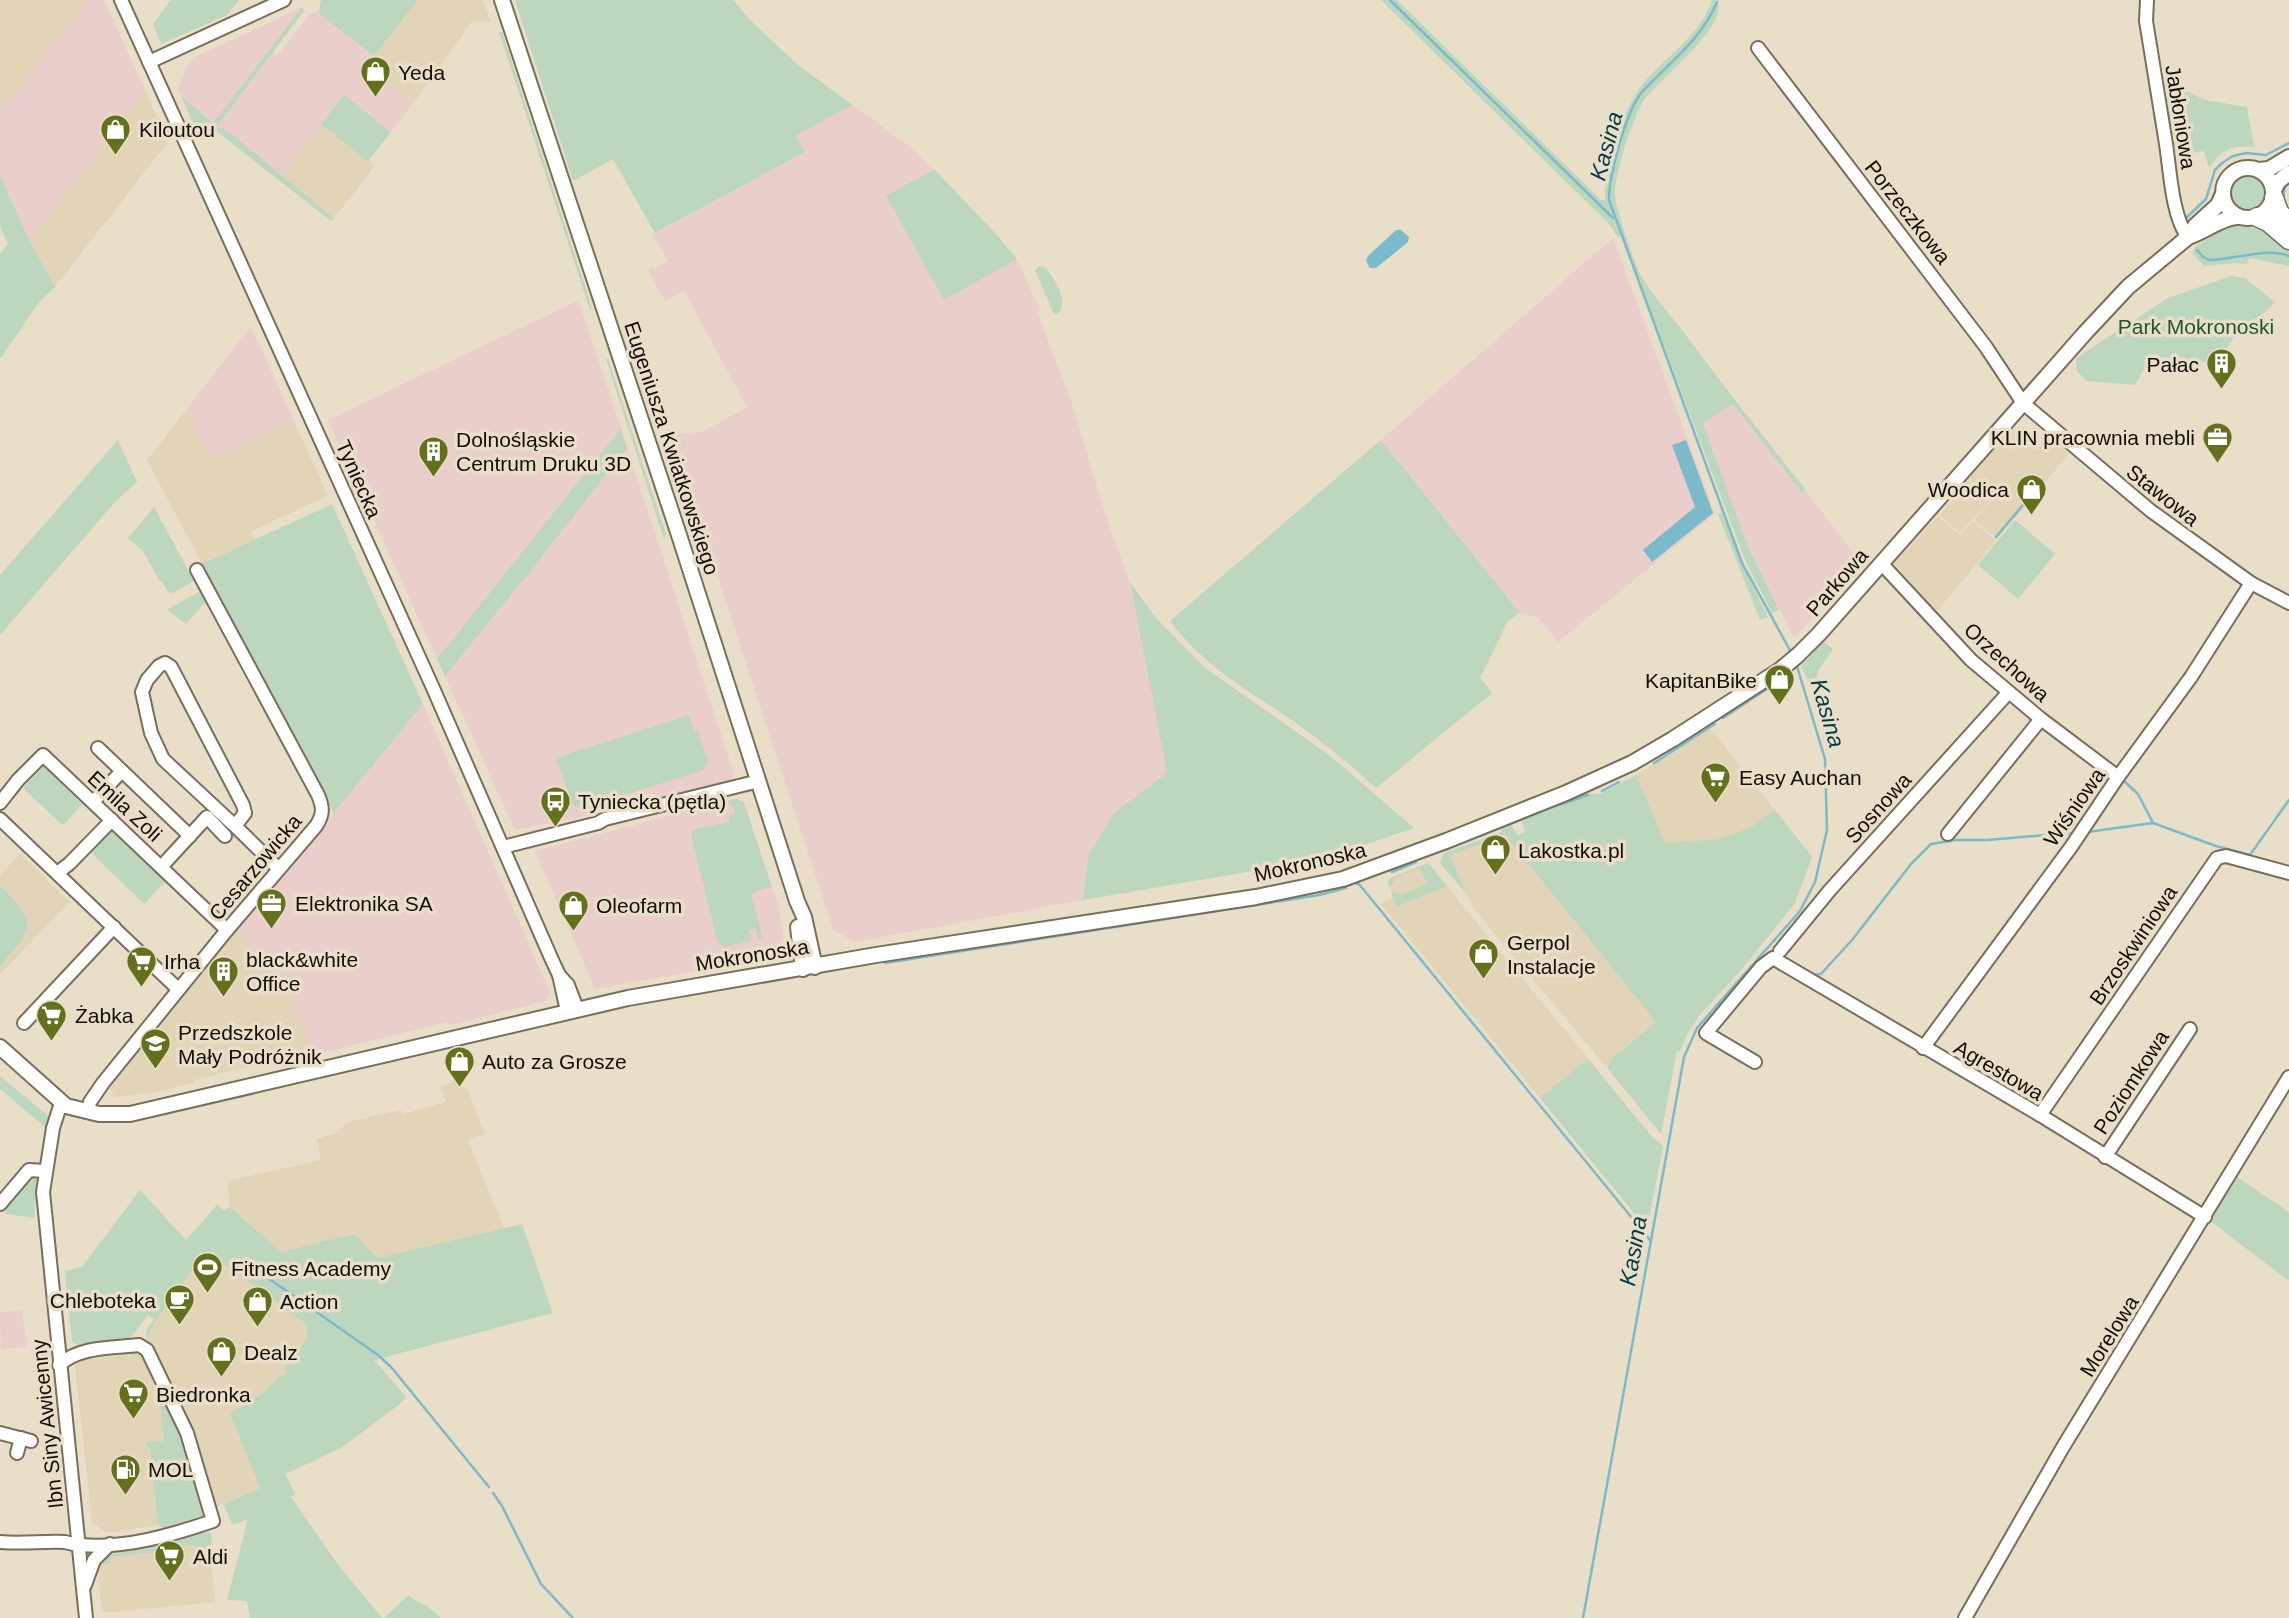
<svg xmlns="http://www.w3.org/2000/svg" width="2289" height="1618" viewBox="0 0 2289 1618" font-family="Arial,sans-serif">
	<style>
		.built { fill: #e2d4b6 }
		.industrial { fill: #e9cecc }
		.green { fill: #bcd7be }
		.water { fill: #7bbacb }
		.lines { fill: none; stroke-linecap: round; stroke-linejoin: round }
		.stream { stroke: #7bbacb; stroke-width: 2.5 }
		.minor-casing { stroke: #786e5a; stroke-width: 16 }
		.major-casing { stroke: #786e5a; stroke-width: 18 }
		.highway-casing { stroke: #786e5a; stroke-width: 21 }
		.minor { stroke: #fff; stroke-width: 12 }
		.major { stroke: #fff; stroke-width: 14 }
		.highway { stroke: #fff; stroke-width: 18 }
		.labels { text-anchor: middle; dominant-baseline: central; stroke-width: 7; stroke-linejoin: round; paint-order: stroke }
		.poi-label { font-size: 21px; fill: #130f08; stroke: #e9dec7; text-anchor: start }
		.street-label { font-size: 21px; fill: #130f08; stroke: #e9dec7 }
		.park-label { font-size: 21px; fill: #1d5928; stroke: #e9dec7 }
		.water-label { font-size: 23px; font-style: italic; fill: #003d49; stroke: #e9dec7 }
	</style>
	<rect width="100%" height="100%" fill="#e9dec7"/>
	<g class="built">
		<path d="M0,0H87L0,112Z"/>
		<path d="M418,0H482L491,22L472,21L414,102L367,66Z"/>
		<path d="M145,90L168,142L55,287L29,240Z"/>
		<path d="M321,124L375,166L334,218L282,175Z"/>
		<path d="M186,410L212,459L294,421L328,496L251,531L255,539L202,564L147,460Z"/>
		<path d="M2012,427L2037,450L2050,436L2069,454L1997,539L1974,520L2034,453L1960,533L1940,515Z"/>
		<path d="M1938,516L1960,535L1973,521L1996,541L1936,612L1894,563Z"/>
		<path d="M1711,729L1775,810L1750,828L1719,839L1665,843L1636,775Z"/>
		<path d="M1505,835L1656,1022L1609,1061L1608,1069L1473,908L1470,899L1463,890L1464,887L1450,855Z"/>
		<path d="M20,854L70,902L0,974V875Z"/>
		<path d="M1428,863L1599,1072L1551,1111L1380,903L1393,897L1388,884L1391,878Z"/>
		<path d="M239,927L273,994L285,988L308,1036L311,1051L194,1080V1083L155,1092L110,1098L114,1093L106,1086Z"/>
		<path d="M454,1081L468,1090L485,1134L468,1140L504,1228L377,1258L354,1234L281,1252L230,1207L227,1181L321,1160L316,1139L335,1134L348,1122L401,1110L403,1114L446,1102L440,1087Z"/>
		<path d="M203,1251L275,1292L340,1337L249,1404L230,1413L260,1488L216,1507L194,1430L147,1339L156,1320Z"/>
		<path d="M141,1353L181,1437L150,1446L158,1525L106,1533L92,1522L75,1366L80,1360Z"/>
		<path d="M208,1534L215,1602L102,1613L98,1568L109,1555Z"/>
	</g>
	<g class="industrial">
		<path d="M87,0H104L145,90L29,240L0,175V112Z"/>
		<path d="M302,7L213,124L181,96L178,89L185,69L194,58Z"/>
		<path d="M319,10L322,15L374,56L367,66L414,102L391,132L344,95L282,175L233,135L216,126L273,52L278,55L309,15Z"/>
		<path d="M853,105L912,149L934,169L887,196L944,299L1017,259L1040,310L1037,312L1070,398L1110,529L1130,582L1167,773L1115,812L1088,856L1083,900L854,942L833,929L671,434L703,432L747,407L684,291L665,301L648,270L653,267L654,269L668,262L653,235L805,152L796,135Z"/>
		<path d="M1613,238L1715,514L1558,642L1539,618L1520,613L1381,440Z"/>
		<path d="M577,301L579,302L621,428L437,659L328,420Z"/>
		<path d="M251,326L294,421L212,459L186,410Z"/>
		<path d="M1733,403L1801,492L1805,490L1861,563L1794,638L1747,544L1703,423Z"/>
		<path d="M627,448L734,774L731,780L622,809L515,830L445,676L529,573Z"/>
		<path d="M423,704L550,992L545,1001L451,1025L448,1022L320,1053L318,1050L311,1051L308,1036L285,988L273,994L239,927L325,825Z"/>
		<path d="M737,798L744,802L778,905L784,943L779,957L595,989L535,851Z"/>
		<path d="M22,1310L27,1347L1,1349L0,1312Z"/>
	</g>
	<g class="green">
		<path d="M171,0H239L227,15L161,44L153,24Z"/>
		<path d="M321,0H418L374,56L321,15L319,10Z"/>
		<path d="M515,0H733L749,19L799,66L853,105L796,135L805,152L655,233L613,159L573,181Z"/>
		<path d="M1381,0H1397L1601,200H1605C1604,167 1624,103 1647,79C1670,54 1701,33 1712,0H1716C1735,22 1654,83 1643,102C1632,120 1615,173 1615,193C1615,207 1634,261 1640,274C1651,294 1671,315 1685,334C1724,387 1765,438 1805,489L1802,493L1733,404L1703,423L1747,544L1779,610L1772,613L1746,562L1622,236L1617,237L1609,224Z"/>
		<path d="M302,7L304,11L217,126L233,135L334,218L331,221L211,127L193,123L181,96L213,123Z"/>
		<path d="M499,32H502L592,308L590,310Z"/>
		<path d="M2185,90L2205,100L2247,107L2254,147C2229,146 2225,148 2209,168L2204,151L2175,156L2173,140L2162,97Z"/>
		<path d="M344,95L391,132L368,161L321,124Z"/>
		<path d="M934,169L996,234L1017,259L944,300L886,196Z"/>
		<circle cx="2248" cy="193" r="19"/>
		<path d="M0,175L29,240L55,287L39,302L0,359V254L8,244L0,226Z"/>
		<path d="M2235,224C2265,229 2267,231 2289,251V266L2249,258L2247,264L2235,263L2204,266L2192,253L2196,246L2227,226Z"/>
		<path d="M1039,266L1046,268C1055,281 1070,300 1057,315L1053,312L1035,270Z"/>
		<path d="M2231,276L2245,278L2275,302C2255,325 2233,327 2223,358L2185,366L2158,356L2149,360L2135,385L2087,381L2077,371L2076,358L2168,298Z"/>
		<path d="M606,359H608L666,534L664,539Z"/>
		<path d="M621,428L627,448L529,573L445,676L437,659Z"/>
		<path d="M118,440L137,482L115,502L0,635V575Z"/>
		<path d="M1381,440L1520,613L1508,621L1480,678L1492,693L1376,788C1352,766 1327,745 1300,726C1251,691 1208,671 1170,621Z"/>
		<path d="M332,504L423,704L334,813L202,564Z"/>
		<path d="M154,507L194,581L172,593L168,592L162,581L160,582L143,551L128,538Z"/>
		<path d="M1722,513L1742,564L1768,617L1760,620L1718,514Z"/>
		<path d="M2015,520L2055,554L2018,599L1978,565Z"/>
		<path d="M1130,582L1156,618L1204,667L1329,755L1414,828L1323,859L1083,900L1088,856L1115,812L1167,773Z"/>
		<path d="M199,592L203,593L207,600L186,624L169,611L168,609Z"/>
		<path d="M1823,642L1833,649L1819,669L1813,689L1801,667Z"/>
		<path d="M689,715L694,732L698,731L708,761L704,770L586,807H576L572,803L556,758Z"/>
		<path d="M39,762L82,804L86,800L64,824H61L23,788L41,769L37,765Z"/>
		<path d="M1636,775L1665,843L1719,839L1750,828L1775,810L1812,857L1795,903L1742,969L1699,1016L1687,1034L1680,1052L1677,1050L1661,1134L1608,1069L1609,1061L1656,1022L1505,835L1450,855L1464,887L1463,890L1440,863L1444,853L1502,832L1499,825H1511L1518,835L1525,832L1522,822L1525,817L1555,803L1586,794H1600Z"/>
		<path d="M736,799L744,803L772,887L751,893L763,939L759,940L755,928L749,930L751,941L724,947L718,943L691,835L692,830L729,822V815L735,813L734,808L730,805H725L724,802Z"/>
		<path d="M111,831L165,882L144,904L92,853Z"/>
		<path d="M1428,863L1447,886L1396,907L1391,892L1401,895L1427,884L1420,867L1394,878L1392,886L1389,887L1388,881L1391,878Z"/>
		<path d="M0,886C39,924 34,927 0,966Z"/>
		<path d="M1588,1059L1653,1138L1663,1146L1647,1229L1540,1098Z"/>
		<path d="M0,1076L48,1116L47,1129L0,1089Z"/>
		<path d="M30,1177H35L37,1180L34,1218L5,1214L7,1205Z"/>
		<path d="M2237,1177L2289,1212V1281L2209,1220Z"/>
		<path d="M140,1190L186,1240L217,1205L224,1211L230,1207L281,1252L354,1234L377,1258L522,1224L553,1313L374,1360L406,1397L401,1403L341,1448L285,1474L295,1494L291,1497L339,1566L382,1618H250L247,1601L227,1600L248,1519L232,1525L224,1504L260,1488L230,1413C250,1403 267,1393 280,1375L284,1377L288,1372L284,1370C294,1356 314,1339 305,1323L233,1270L205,1254L156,1320L147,1339L146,1331L154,1319L148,1315L129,1340L80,1347L72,1341L65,1271L82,1267Z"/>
		<path d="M164,1399L165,1404H167L180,1431L203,1515L200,1519L164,1528L158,1525L150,1447L146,1446V1442L164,1441L160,1400Z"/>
		<path d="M202,1532L211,1533L212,1543L208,1549L198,1550L195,1545L174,1547V1550L111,1557V1563L105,1564L101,1560C115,1548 181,1538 202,1532Z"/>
		<path d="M408,1596L428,1607L441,1618H384Z"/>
	</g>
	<g class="water">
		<path d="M1396,230H1401L1409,237L1408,242L1376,268H1370L1366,261L1368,256Z"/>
		<path d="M1686,440L1713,513L1652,562L1643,550L1695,507L1672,445Z"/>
	</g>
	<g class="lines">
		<g class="stream">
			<path d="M1390,0L1613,218"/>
			<path d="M1717,2C1702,39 1669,63 1642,92C1626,111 1609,175 1609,200L1742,563L1792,654"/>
			<path d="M2283,198L2285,187L2289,182"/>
			<path d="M2185,219L2206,199L2215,170L2222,163L2233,156L2246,153L2266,155L2289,143"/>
			<path d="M2197,250L2203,257L2209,260C2234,260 2265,247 2289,256"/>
			<path d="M1996,537L2023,505"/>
			<path d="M1723,718L1785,677"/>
			<path d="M1654,763L1715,724"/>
			<path d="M2125,782L2138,794L2153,823"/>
			<path d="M1602,791L1619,782"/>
			<path d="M2087,832L2153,823L2216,846L2250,855L2289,800"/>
			<path d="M1445,850L1550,808L1588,795"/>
			<path d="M1392,872L1416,862"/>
			<path d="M1357,884H1359L1650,1240"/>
			<path d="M885,963L1319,895L1346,888"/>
			<path d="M1812,975L1821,974L1852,940L1911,864L1931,844L1956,840H1987L2070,833"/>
			<path d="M251,1263L268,1278L378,1355L391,1367L489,1487"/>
			<path d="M493,1493L502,1506L541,1584L573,1618"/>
			<path d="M1583,1618L1684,1057L1697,1028L1800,911L1815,882L1827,830L1825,759L1796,663"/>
		</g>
		<defs>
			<g id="minor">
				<path d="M121,0L433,688L552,960L559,975L568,985L577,1009"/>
				<path d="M2147,0L2146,21C2153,62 2159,103 2166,144C2170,170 2172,217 2188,237"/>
				<path d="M1758,48L1986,347L2023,403L2151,511L2251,583L2289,603"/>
				<path d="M149,62L284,0"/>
				<path d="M1881,563L1971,660L2041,719L2118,777"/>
				<path d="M98,748L190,836"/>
				<path d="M93,802L121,772"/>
				<path d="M0,803L18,780L43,755L227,930"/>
				<path d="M0,819L178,989"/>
				<path d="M235,826L163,759L151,733L142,692L147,680L159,666L165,663L171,667L243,805L245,813L235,826L278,868"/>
				<path d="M1948,834L2041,719"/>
				<path d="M503,847L598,823L605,819L759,781"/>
				<path d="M161,867L207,817L225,836"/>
				<path d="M57,873L69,864L112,820"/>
				<path d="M1780,951L1830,890L2008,693"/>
				<path d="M559,975L567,1011"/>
				<path d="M24,1023L114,927"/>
				<path d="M1923,1048L2071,847L2118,777L2191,677L2251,583"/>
				<path d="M1755,1062L1706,1033L1761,967L1773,958L2040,1115L2205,1217"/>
				<path d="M61,1103L53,1128L43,1192L86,1618"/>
				<path d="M88,1112L90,1102L103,1083L227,930L316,826C324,814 323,807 318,795L197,570"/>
				<path d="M2040,1115L2217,858L2226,856L2289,873"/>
				<path d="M2105,1157L2190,1029"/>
				<path d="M0,1204L29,1170L45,1171"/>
				<path d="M0,1433L31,1441"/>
				<path d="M17,1453L21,1438"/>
				<path d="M0,1542C22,1544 43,1541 65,1542C70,1543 75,1545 81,1545C124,1549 172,1535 213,1521L187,1433L147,1350L139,1345C113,1348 80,1346 59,1365"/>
				<path d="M85,1585L94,1560L110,1544"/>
				<path d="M1965,1618L2063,1447L2289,1077"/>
			</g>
			<g id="major">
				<path d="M502,0L679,535L797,901L804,917L815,967"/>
				<circle cx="2248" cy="193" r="25"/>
				<path d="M2259,170L2269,169L2289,157"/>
				<path d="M2274,190L2278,182L2289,173"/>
				<path d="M2188,237C2205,232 2220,218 2237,217"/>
				<path d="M798,927L803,969"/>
				<path d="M0,1047L66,1106L99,1114H130L628,998L876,955L1256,897L1343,879L1446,841L1566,793L1632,763L1673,739L1780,670L1798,655L1819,634L2085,333L2128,287L2188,237L2195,226L2218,205L2222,196"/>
			</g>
			<g id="highway">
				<path d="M2274,198L2279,212L2289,223"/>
				<path d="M2257,217L2268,222L2289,240"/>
			</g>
		</defs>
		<use href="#minor" class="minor-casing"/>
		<use href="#major" class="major-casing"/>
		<use href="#highway" class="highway-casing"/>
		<use href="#minor" class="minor"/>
		<use href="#major" class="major"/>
		<use href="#highway" class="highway"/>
	</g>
	<defs>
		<symbol id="shop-pin" viewBox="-11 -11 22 30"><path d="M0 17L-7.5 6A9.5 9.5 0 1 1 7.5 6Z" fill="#64711c" stroke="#e9dec7"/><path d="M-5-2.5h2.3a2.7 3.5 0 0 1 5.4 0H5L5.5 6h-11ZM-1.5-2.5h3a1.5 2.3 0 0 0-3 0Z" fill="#fff"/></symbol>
		<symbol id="building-pin" viewBox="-11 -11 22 30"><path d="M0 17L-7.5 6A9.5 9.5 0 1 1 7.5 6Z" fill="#64711c" stroke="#e9dec7"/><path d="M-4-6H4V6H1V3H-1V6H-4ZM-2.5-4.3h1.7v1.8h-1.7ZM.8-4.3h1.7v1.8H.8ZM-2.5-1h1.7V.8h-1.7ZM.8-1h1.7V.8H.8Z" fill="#fff"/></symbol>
		<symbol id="office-pin" viewBox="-11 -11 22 30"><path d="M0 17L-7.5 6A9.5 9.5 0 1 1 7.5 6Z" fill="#64711c" stroke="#e9dec7"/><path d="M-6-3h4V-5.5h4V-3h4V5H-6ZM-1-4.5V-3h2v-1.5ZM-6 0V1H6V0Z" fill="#fff"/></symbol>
		<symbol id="supermarket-pin" viewBox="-11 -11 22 30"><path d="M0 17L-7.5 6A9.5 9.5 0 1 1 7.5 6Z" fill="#64711c" stroke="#e9dec7"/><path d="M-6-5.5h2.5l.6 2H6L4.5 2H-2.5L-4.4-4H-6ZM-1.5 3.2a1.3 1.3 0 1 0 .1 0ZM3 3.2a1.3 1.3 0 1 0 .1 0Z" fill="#fff"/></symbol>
		<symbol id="bus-pin" viewBox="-11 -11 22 30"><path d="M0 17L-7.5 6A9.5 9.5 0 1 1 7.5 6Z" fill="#64711c" stroke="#e9dec7"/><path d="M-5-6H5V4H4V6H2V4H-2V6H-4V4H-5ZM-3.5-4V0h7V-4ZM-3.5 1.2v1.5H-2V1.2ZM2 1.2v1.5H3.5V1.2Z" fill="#fff"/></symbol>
		<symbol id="school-pin" viewBox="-11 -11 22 30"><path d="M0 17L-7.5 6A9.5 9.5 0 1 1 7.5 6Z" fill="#64711c" stroke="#e9dec7"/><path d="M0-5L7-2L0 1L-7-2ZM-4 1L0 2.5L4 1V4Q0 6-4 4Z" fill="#fff"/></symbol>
		<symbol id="stadium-pin" viewBox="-11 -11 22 30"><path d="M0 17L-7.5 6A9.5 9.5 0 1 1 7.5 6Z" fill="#64711c" stroke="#e9dec7"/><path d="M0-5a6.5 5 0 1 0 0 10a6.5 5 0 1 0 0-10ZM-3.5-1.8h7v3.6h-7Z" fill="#fff"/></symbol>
		<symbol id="cafe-pin" viewBox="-11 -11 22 30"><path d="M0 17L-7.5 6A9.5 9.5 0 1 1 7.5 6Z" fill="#64711c" stroke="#e9dec7"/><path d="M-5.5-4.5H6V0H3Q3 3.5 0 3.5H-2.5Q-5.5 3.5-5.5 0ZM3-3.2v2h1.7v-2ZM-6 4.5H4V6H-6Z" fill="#fff"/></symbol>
		<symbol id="fuel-pin" viewBox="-11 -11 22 30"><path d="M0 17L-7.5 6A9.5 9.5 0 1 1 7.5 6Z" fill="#64711c" stroke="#e9dec7"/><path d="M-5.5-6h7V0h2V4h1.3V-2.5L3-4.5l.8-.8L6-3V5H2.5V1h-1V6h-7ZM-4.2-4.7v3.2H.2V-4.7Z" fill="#fff"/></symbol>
	</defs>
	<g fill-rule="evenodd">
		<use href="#shop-pin" x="358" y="54" width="35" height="47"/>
		<use href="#shop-pin" x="98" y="112" width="35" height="47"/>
		<use href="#building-pin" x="2204" y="346" width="35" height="47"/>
		<use href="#office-pin" x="2200" y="420" width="35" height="47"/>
		<use href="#building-pin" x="416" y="434" width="35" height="47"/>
		<use href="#shop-pin" x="2014" y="472" width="35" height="47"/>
		<use href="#shop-pin" x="1762" y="662" width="35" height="47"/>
		<use href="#supermarket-pin" x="1698" y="760" width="35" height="47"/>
		<use href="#bus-pin" x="538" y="784" width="35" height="47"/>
		<use href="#shop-pin" x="1478" y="832" width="35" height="47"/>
		<use href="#office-pin" x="254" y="886" width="35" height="47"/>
		<use href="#shop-pin" x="556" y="888" width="35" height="47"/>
		<use href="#shop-pin" x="1466" y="936" width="35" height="47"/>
		<use href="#supermarket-pin" x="124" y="944" width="35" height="47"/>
		<use href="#building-pin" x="206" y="954" width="35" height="47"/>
		<use href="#supermarket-pin" x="34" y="998" width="35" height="47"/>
		<use href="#school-pin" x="138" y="1026" width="35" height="47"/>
		<use href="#shop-pin" x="442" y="1044" width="35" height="47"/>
		<use href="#stadium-pin" x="190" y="1250" width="35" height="47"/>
		<use href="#cafe-pin" x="162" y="1282" width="35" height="47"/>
		<use href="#shop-pin" x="240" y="1284" width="35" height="47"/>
		<use href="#shop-pin" x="204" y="1334" width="35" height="47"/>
		<use href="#supermarket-pin" x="116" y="1376" width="35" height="47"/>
		<use href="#fuel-pin" x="108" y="1452" width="35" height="47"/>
		<use href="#supermarket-pin" x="152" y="1538" width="35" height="47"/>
	</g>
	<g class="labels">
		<g class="poi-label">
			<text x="398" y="72">Yeda</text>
			<text x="139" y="129">Kiloutou</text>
			<text x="2199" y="364" text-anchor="end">Pałac</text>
			<text x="2195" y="437" text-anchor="end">KLIN pracownia mebli</text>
			<text x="456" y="439">Dolnośląskie<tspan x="456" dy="24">Centrum Druku 3D</tspan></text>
			<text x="2009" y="489" text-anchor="end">Woodica</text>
			<text x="1757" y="680" text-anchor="end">KapitanBike</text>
			<text x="1739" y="777">Easy Auchan</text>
			<text x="578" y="801">Tyniecka (pętla)</text>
			<text x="1518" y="850">Lakostka.pl</text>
			<text x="295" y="903">Elektronika SA</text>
			<text x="596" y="905">Oleofarm</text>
			<text x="1507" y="942">Gerpol<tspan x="1507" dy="24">Instalacje</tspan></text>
			<text x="246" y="959">black&amp;white<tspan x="246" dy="24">Office</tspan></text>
			<text x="164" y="961">Irha</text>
			<text x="75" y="1015">Żabka</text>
			<text x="178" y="1032">Przedszkole<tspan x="178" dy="24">Mały Podróżnik</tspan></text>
			<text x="482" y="1061">Auto za Grosze</text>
			<text x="231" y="1268">Fitness Academy</text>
			<text x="156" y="1300" text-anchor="end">Chleboteka</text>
			<text x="280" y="1301">Action</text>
			<text x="244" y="1352">Dealz</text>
			<text x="156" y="1394">Biedronka</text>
			<text x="148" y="1469">MOL</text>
			<text x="193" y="1556">Aldi</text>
		</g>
		<g class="street-label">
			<text transform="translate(2181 117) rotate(81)">Jabłoniowa</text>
			<text transform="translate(1908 212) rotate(52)">Porzeczkowa</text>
			<text transform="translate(672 448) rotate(72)">Eugeniusza Kwiatkowskiego</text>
			<text transform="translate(359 479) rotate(66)">Tyniecka</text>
			<text transform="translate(2163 495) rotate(38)">Stawowa</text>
			<text transform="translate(1837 582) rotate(-49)">Parkowa</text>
			<text transform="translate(2007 662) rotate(42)">Orzechowa</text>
			<text transform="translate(125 806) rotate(43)">Emila Zoli</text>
			<text transform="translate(2074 807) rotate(-55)">Wiśniowa</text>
			<text transform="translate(1878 808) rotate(-48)">Sosnowa</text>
			<text transform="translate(1310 862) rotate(-13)">Mokronoska</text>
			<text transform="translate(255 867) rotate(-50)">Cesarzowicka</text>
			<text transform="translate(2133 945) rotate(-56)">Brzoskwiniowa</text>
			<text transform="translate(752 955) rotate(-9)">Mokronoska</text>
			<text transform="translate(1999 1070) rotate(30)">Agrestowa</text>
			<text transform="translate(2131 1082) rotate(-57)">Poziomkowa</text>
			<text transform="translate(2109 1336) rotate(-58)">Morelowa</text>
			<text transform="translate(47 1424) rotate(-96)">Ibn Siny Awicenny</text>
		</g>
		<g class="park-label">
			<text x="2196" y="326">Park Mokronoski</text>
		</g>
		<g class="water-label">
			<text transform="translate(1606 146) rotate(-75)">Kasina</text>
			<text transform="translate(1828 713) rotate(74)">Kasina</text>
			<text transform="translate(1633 1251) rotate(-80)">Kasina</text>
		</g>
	</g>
</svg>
